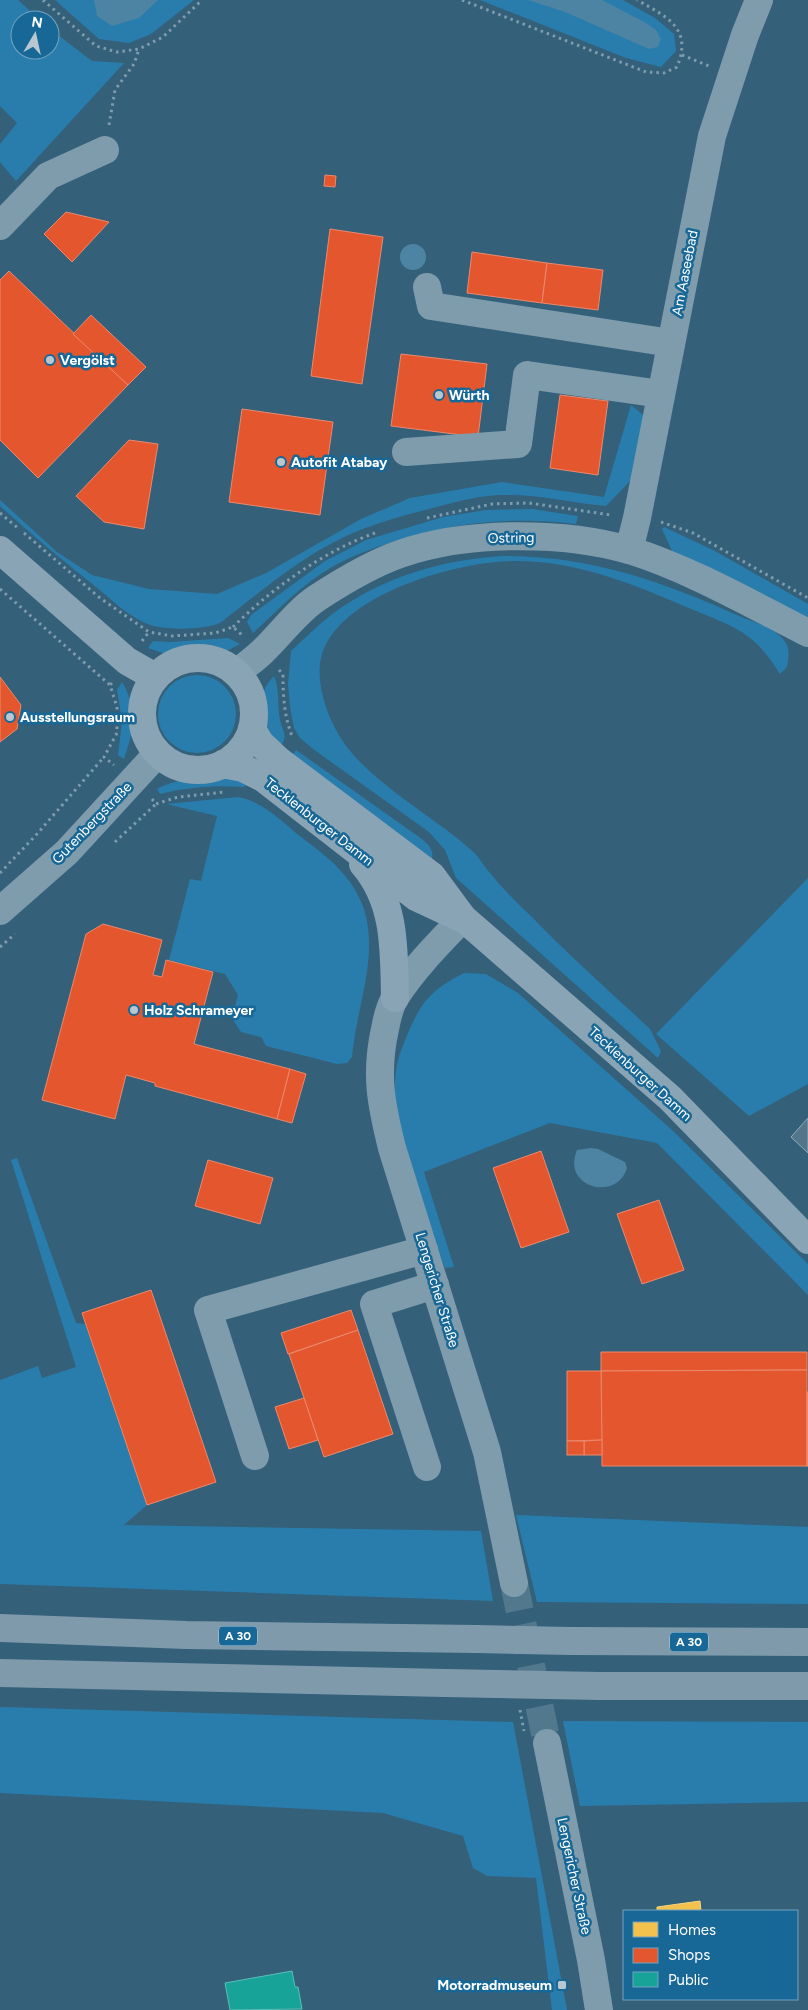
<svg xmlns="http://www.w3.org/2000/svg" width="808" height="2010" viewBox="0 0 808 2010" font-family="Figtree,sans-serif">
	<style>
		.green { fill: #297dac }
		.water { fill: #4d83a3 }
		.homes { fill: #f2c14e; stroke: #f6d483 }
		.shops { fill: #e4572e; stroke: #ec896d }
		.public { fill: #17a398; stroke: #5dbfb7 }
		.building { fill: #53768a; stroke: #93abba }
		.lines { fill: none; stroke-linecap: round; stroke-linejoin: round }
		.minor-tunnel { stroke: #52788e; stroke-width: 28; stroke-dasharray: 28 14; stroke-linecap: butt }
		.path { stroke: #7f9cad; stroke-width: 3; stroke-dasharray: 2.5 4; stroke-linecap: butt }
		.minor { stroke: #7f9cad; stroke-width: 28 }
		.major { stroke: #89a4b4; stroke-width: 28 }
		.highway { stroke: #7f9bab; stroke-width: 28 }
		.highway-bridge { stroke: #7f9bab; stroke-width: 28 }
		.poi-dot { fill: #b8c7d0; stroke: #176797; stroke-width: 2 }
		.labels { text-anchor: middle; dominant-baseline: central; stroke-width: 5; stroke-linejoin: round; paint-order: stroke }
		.shield { fill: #176797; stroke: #b9d1e0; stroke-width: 1 }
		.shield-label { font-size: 12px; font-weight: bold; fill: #fff }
		.street-label { font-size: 14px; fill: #fff; stroke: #176797 }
		.poi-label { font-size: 14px; font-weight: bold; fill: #fff; stroke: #176797; text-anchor: start }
	</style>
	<rect width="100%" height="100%" fill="#34607a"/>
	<g class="green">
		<path d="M0,0H18L40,20H20V50H50V29L92,61L124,63L16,181L0,162V144L17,123L0,106Z"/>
		<path d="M55,0H194L151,34L129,43L99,39Z"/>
		<path d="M480,0H623L655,18L674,34L676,51L661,67L626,58Z"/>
		<path d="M631,405L648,419L635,476L606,506C572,503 538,494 504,495C480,495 455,502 433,508C402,516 371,524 342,538C298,559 259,593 220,623C205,630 161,631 145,623C127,615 112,600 96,587C63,561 31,534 0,506V500L57,552L92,575L149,589L217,594L266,573L361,519L410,498L502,482L604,497Z"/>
		<path d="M532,509L578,516L576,524C513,517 460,521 399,540C376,547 353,555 332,567C302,584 278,610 253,633L247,622L251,615L325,561L366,540L443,517L486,510Z"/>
		<path d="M664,527L715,551L808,604V620L672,551L662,529Z"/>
		<path d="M504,556C589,556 662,581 739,616C754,622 780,629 787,645C790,652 788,660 787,667L780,674C772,661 762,647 750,638C733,624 709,617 689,608C635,585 580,562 520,561C463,559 336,594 321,658C316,680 325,709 335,728C359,777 430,813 470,849C478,855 483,865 490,873C503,889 518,904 533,918C570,957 611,992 650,1029L661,1051L658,1058L456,878L445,850L429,832L313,749L300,738L294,728L290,707L288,684L291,651C304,639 317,626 331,615C380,578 443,559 504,556Z"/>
		<path d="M228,638L240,644L225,652L191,649L172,654L163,653L148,648L153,641L170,642Z"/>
		<circle cx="197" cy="714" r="39"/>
		<path d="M274,676C280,689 277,705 280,720C281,726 286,733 284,740C283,743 281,745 279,747C263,724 252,698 274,676Z"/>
		<path d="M122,682C139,711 134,729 124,759L118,755L122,721L117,690Z"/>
		<path d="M296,750L422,839C432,848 435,853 430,866L291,757Z"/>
		<path d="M225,774L248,783L244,787C217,785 187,787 160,794L157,789C180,776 201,782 225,774Z"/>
		<path d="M238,797C262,801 283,822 301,837C314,847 328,857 339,869C394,926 358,991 352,1057L347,1063L337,1064L266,1046L261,1037L241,1032L232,1018L238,995L225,974L169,960L190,879L201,881L217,816L166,804Z"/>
		<path d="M808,878V1084L749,1116L656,1034Z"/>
		<path d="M464,973L486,974L518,993L671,1129L808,1264V1295L657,1143L550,1123L424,1172L454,1267L445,1268C424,1211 385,1127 397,1065C399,1054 404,1043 408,1033C422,1000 433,989 464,973Z"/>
		<path d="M17,1158L76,1323L85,1324L147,1505L124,1525L481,1531L493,1601L0,1584V1380L38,1366L42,1378L76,1367L11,1160Z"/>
		<path d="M516,1515L808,1527V1604L537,1602Z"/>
		<path d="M0,1707L513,1722L567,2010H552L536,1878L487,1876L473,1868L463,1836L383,1813L0,1793Z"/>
		<path d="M563,1721L808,1722V1802L580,1806Z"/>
	</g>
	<g class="water">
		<path d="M94,0H158L139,18L112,26L97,16Z"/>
		<path d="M528,0H602L646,23L656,30L661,39L658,47L649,49L565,12Z"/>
		<circle cx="413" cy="257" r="13"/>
		<path d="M591,1148L598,1149L625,1162L627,1168C617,1202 561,1188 577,1150Z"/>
	</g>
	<path class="homes" d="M700,1901L701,1911H657V1907Z"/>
	<g class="shops">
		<path d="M325,175L336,176L335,187L324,186Z"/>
		<path d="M66,212L109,222L72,262L44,234Z"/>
		<path d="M330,229L383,237L362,384L311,376Z"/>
		<path d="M472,252L547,263L542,303L467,293Z"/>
		<path d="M547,263L603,270L598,310L542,303Z"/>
		<path d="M9,271L128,385L38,478L0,440V280Z"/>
		<path d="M91,315L146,367L128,385L73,334Z"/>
		<path d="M401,354L487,364L478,437L391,426Z"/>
		<path d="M560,395L608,401L598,475L550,468Z"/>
		<path d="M242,409L333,422L320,515L229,502Z"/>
		<path d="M129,440L158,444L144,529L104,522L76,496Z"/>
		<path d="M0,677L21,705L17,729L0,742Z"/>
		<path d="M103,924L162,940L153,975L162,977L166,960L213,972L194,1044L290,1069L277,1119L155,1086V1083L126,1075L115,1119L42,1100L86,934Z"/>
		<path d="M290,1069L306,1074L292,1123L277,1119Z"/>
		<path d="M541,1151L569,1232L521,1248L493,1168Z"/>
		<path d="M208,1160L273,1178L260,1224L195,1206Z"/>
		<path d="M659,1200L684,1270L642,1284L617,1214Z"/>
		<path d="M151,1290L216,1482L147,1505L82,1313Z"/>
		<path d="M351,1310L358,1330L288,1354L281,1333Z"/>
		<path d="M358,1330L393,1434L324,1457L289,1354Z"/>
		<path d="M601,1352H807V1370L601,1371Z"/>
		<path d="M807,1370V1466H602L601,1371Z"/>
		<path d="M567,1371H601L602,1440L567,1441Z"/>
		<rect x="807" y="1392" width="1" height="74"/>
		<path d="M304,1398L318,1440L289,1449L275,1407Z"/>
		<path d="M602,1440V1455H584V1441Z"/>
		<rect x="567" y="1441" width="17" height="14"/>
	</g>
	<path class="public" d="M292,1971L295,1987H298L302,2009L230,2010L225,1983Z"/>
	<path class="building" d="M808,1118V1153L791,1137Z"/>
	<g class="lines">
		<path class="minor-tunnel" d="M514,1583L547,1743"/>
		<g class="path">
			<path d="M43,0L96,46L117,52L139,49L163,37L202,0"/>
			<path d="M462,0L646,72L664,73L677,67C693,28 667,17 637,0"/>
			<path d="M682,55L709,66"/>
			<path d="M109,125L115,90L134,64L139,49"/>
			<path d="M0,513L19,529"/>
			<path d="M427,518L492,504L529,503L611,515"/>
			<path d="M661,522L693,533L808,598"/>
			<path d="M24,533L100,598L149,632L172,636L215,633L233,627L242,635"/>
			<path d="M0,589L110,685"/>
			<path d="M233,627C271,589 324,551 375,533"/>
			<path d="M142,641L149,632"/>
			<path d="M279,670L283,674C283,696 284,715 292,736"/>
			<path d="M112,683L110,685L117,707V733L104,757L114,765"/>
			<path d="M152,799L156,804L178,797L225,792"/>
			<path d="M115,842L156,804"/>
			<path d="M0,873L37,834L104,757"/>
			<path d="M0,947L15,934"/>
			<path d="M520,1710L524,1731"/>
		</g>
		<g class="minor">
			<path d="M0,226L48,176L105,150"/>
			<path d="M427,287L431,306L671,343"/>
			<path d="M406,452L518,444L527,375L661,394"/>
			<path d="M629,550L637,518L712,136L745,35L759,0"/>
			<path d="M236,673C245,666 255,659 263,651C281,634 296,612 317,598C343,581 371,564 400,554C466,531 562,531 629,550C690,569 751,604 808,633"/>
			<path d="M0,911L67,852L158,753"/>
			<path d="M463,918C439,943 414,968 396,996C390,1005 387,1018 385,1029C375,1074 381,1104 392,1148L487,1452L514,1583"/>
			<path d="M255,1456L208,1310L424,1250"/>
			<path d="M427,1467L374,1304L435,1285"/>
			<path d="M547,1743L591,1960L599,2010"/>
		</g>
		<g class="major">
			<path d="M0,550L127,661L155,677"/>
			<circle cx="198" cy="714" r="56"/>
			<path d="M252,729L260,743L278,760L432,876L463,918L670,1098L808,1240"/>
			<path d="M223,764L243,768L263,778L416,897L461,918"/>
			<path d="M363,864C396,902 394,950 395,998"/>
		</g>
		<g class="highway">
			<path d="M0,1628L186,1635L476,1639"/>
			<path d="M570,1641L808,1642"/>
			<path d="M0,1673L445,1683"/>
			<path d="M600,1686H808"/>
		</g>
		<g class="highway-bridge">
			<path d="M476,1639L570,1641"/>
			<path d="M445,1683L600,1686"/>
		</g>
	</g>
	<g class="poi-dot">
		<circle cx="50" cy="360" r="5"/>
		<circle cx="439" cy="395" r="5"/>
		<circle cx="281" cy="462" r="5"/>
		<circle cx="10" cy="717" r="5"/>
		<circle cx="134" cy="1010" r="5"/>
		<rect x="557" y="1980" width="10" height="10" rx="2.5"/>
	</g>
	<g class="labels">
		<g class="shield">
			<rect x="219" y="1626.5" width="38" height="19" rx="4"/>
			<rect x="670" y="1632.5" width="38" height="19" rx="4"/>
		</g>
		<g class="shield-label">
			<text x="238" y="1636">A 30</text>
			<text x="689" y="1642">A 30</text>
		</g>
		<g class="street-label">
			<text transform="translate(685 273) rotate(-79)">Am Aaseebad</text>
			<text transform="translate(511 538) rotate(-1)">Ostring</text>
			<text transform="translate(319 822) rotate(38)">Tecklenburger Damm</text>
			<text transform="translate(92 823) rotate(-46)">Gutenbergstraße</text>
			<text transform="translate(640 1074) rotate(42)">Tecklenburger Damm</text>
			<text transform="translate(437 1290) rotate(73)">Lengericher Straße</text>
			<text transform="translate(574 1876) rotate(78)">Lengericher Straße</text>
		</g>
		<g class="poi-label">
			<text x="60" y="360">Vergölst</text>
			<text x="449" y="395">Würth</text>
			<text x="291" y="462">Autofit Atabay</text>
			<text x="20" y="717">Ausstellungsraum</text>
			<text x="144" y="1010">Holz Schrameyer</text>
			<text x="552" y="1985" text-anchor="end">Motorradmuseum</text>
		</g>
	</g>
	<rect x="623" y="1910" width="175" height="90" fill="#176797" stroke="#74a4c1"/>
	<rect x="633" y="1922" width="25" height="15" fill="#f2c14e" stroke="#74a4c1"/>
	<text x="668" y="1935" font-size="15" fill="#ffffff">Homes</text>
	<rect x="633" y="1948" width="25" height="15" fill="#e4572e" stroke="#74a4c1"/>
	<text x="668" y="1960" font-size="15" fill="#ffffff">Shops</text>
	<rect x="633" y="1972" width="25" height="15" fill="#17a398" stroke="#74a4c1"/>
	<text x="668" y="1985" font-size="15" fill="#ffffff">Public</text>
	<g transform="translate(35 35) rotate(9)"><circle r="24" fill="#176797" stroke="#74a4c1"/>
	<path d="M0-4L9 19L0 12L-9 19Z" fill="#b8c7d0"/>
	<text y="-8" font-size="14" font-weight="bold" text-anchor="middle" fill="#ffffff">N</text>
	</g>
</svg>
